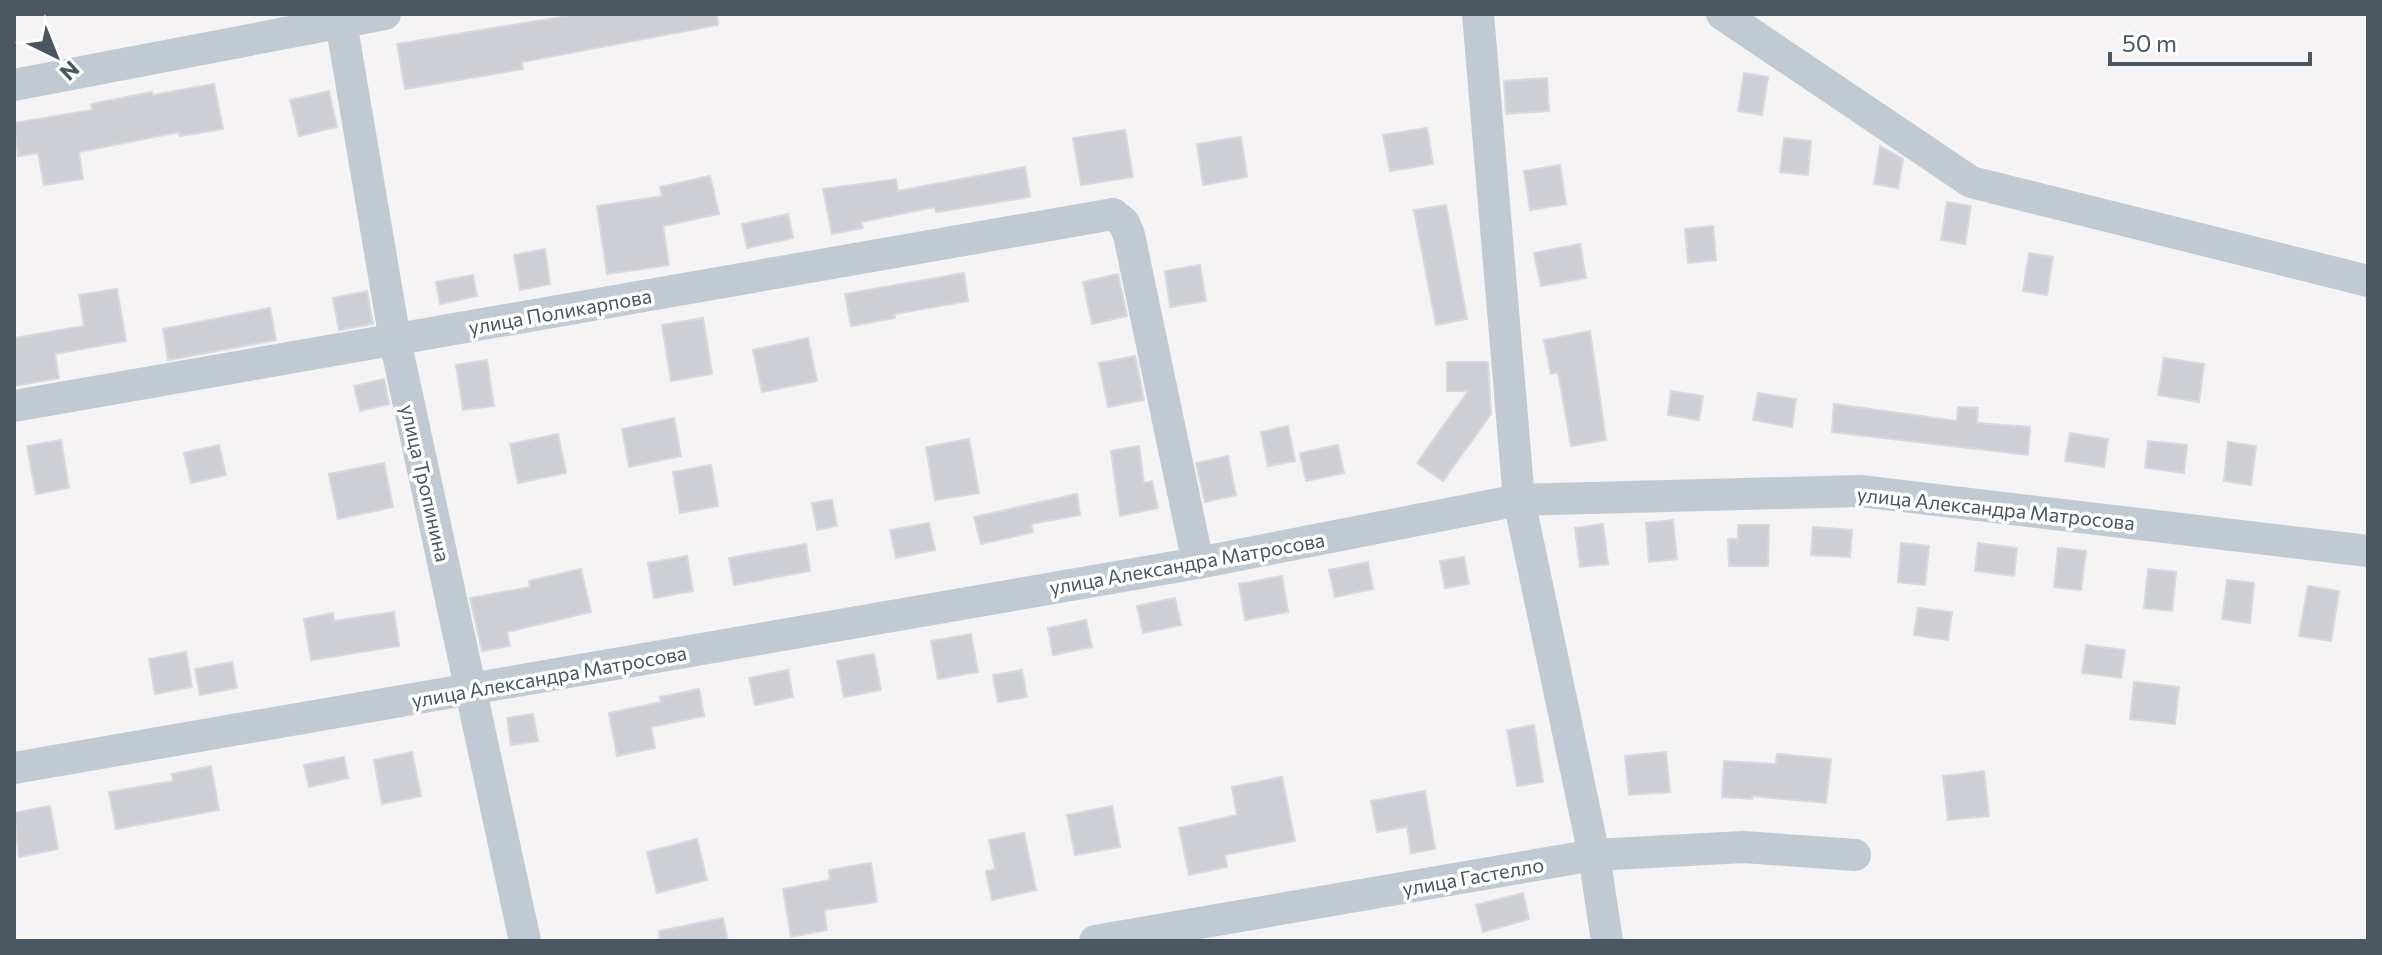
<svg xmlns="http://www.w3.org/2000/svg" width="2382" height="955" viewBox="0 0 2382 955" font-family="Commissioner,sans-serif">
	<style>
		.building { fill: #cdcfd5; stroke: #d7d9de; stroke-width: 2 }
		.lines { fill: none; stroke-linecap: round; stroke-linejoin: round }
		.minor { stroke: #c1cad2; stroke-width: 32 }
		.labels { text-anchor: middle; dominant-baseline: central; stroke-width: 7; stroke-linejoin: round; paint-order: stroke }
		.street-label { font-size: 20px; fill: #4a5661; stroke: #fff }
	</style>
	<rect width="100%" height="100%" fill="#f5f3f3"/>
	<g class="building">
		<path d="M579,14H717L718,25L522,62L523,69L405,89L397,44Z"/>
		<path d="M1744,73L1768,77L1762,115L1738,111Z"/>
		<path d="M1547,78L1549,111L1506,114L1504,81Z"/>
		<path d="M214,84L223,129L180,136L179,132L79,152L83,179L44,185L38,153L18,156L14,123L92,110L91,104L152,92L153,95Z"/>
		<path d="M329,91L337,127L299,136L290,100Z"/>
		<path d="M1427,128L1433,164L1390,171L1383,135Z"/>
		<path d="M1125,130L1133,177L1081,185L1073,138Z"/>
		<path d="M1241,137L1247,177L1203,185L1197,144Z"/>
		<path d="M1784,138L1811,141L1808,175L1780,172Z"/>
		<path d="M1880,146L1903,159L1898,188L1874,184Z"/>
		<path d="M1560,165L1566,204L1530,210L1524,171Z"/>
		<path d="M1025,167L1030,197L936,212L935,207L861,222L863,228L832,234L823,189L896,179L898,191Z"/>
		<path d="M710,176L719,214L663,226L669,265L607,274L597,206L662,196L660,187Z"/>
		<path d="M1947,202L1971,206L1965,244L1941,240Z"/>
		<path d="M1446,205L1467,319L1436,325L1414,210Z"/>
		<path d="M788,214L793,238L747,248L742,224Z"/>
		<path d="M1713,226L1716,260L1688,263L1685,229Z"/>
		<path d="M1580,244L1586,278L1541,286L1534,253Z"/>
		<path d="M545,249L550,284L520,290L514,255Z"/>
		<path d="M2029,253L2053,257L2047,295L2023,291Z"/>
		<path d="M1200,265L1206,301L1170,307L1165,271Z"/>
		<path d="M964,273L968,301L895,314V318L851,326L845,294Z"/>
		<path d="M1118,274L1127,316L1092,324L1083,282Z"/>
		<path d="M473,275L477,296L440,304L436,282Z"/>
		<path d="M117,289L126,341L55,354L59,378L14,386V338L84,326L79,295Z"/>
		<path d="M367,291L373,324L339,330L333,298Z"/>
		<path d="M270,308L276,340L168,360L163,329Z"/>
		<path d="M703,318L712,374L671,381L662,325Z"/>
		<path d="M1590,331L1606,440L1571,446L1558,372L1551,374L1544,340Z"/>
		<path d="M808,338L817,381L762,392L753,350Z"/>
		<path d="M1135,356L1144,400L1108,407L1099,363Z"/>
		<path d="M2164,358L2204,364L2199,402L2158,395Z"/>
		<path d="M487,360L494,406L463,410L456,365Z"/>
		<path d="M1447,362H1488L1491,414L1443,481L1417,463L1468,391H1447Z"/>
		<path d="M384,379L389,404L360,411L354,386Z"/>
		<path d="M1671,391L1703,396L1699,420L1668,415Z"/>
		<path d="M1758,393L1796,399L1792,427L1753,420Z"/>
		<path d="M1834,404L1957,421L1958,407L1978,408L1977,423L2030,427L2028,455L1832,432Z"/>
		<path d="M674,418L681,456L629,467L622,429Z"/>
		<path d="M1288,426L1295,461L1268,466L1261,432Z"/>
		<path d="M2070,433L2108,439L2104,467L2065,461Z"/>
		<path d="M558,434L566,473L518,483L510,444Z"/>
		<path d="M969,439L979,493L935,500L926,447Z"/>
		<path d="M61,440L69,488L36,494L27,446Z"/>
		<path d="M2148,441L2187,445L2184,473L2145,468Z"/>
		<path d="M2228,442L2256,446L2251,485L2224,481Z"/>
		<path d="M219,445L226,475L191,483L184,453Z"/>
		<path d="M1338,445L1344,473L1306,481L1300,453Z"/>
		<path d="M1139,446L1144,483L1152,481L1158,508L1120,516L1111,451Z"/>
		<path d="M1228,456L1236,495L1205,502L1196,463Z"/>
		<path d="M384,463L393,507L338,519L329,474Z"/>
		<path d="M711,465L718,506L680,513L673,472Z"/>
		<path d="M1077,494L1080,515L1031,524L1033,532L981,544L974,517Z"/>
		<path d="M832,500L837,526L817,530L812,503Z"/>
		<path d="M1673,520L1677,559L1649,562L1646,523Z"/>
		<path d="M929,523L935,550L896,558L890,530Z"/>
		<path d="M1603,524L1608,564L1580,567L1575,528Z"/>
		<path d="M1738,525H1769L1768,566H1729L1728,539H1738Z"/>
		<path d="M1813,527L1852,530L1850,557L1811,555Z"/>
		<path d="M1901,543L1929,546L1925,585L1898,582Z"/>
		<path d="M1978,543L2017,548L2014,576L1975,571Z"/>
		<path d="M806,544L810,571L734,585L729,558Z"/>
		<path d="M2058,548L2086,551L2081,590L2054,587Z"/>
		<path d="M687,556L693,591L654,598L648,563Z"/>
		<path d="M1464,557L1469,584L1445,588L1440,561Z"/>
		<path d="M1368,562L1373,589L1335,597L1329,570Z"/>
		<path d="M581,569L591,612L507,632L510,646L482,651L470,598L530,587L529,581Z"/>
		<path d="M2148,569L2176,572L2172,611L2144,608Z"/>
		<path d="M1282,576L1288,612L1245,620L1239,584Z"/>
		<path d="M2227,580L2254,583L2250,623L2222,619Z"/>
		<path d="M2308,586L2339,591L2331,641L2299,636Z"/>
		<path d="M1175,598L1181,625L1143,633L1137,606Z"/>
		<path d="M1918,608L1952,612L1948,640L1914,635Z"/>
		<path d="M394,612L399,646L311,660L304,619L333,613L334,621Z"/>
		<path d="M1086,620L1092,647L1053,655L1048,628Z"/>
		<path d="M971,634L978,672L938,679L931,641Z"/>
		<path d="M2086,645L2125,650L2121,678L2082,673Z"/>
		<path d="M186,652L192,687L155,694L149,659Z"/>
		<path d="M874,654L881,690L844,697L837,661Z"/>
		<path d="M232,662L237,688L200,695L195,669Z"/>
		<path d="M788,670L793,697L755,705L749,678Z"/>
		<path d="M1022,670L1027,697L998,702L993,675Z"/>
		<path d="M2134,682L2179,687L2175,724L2130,719Z"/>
		<path d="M699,689L704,716L651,727L655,748L617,756L609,713L661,702L660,697Z"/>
		<path d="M533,714L538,741L511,745L507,718Z"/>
		<path d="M1534,725L1543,782L1517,786L1507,730Z"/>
		<path d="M412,752L421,796L382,804L374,760Z"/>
		<path d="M1666,752L1670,792L1629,795L1625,756Z"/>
		<path d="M1777,754L1831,759L1826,803L1752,796V799L1722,797L1724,761L1776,764Z"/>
		<path d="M344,757L348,778L309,787L304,765Z"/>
		<path d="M211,766L219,810L116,829L109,792L173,781L172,774Z"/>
		<path d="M1984,771L1989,816L1948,820L1943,776Z"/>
		<path d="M1282,777L1295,841L1225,855L1227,867L1189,875L1179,828L1237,815L1232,787Z"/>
		<path d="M1425,791L1435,849L1411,853L1407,827L1377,832L1371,801Z"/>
		<path d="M50,806L58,849L19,857L14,813Z"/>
		<path d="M1112,806L1120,847L1075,855L1067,815Z"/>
		<path d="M1024,833L1036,890L992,900L986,871L995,869L989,840Z"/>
		<path d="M697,839L707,880L657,893L647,852Z"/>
		<path d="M871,863L877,902L824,910L827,930L791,937L783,889L830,880L829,870Z"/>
		<path d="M1523,893L1529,919L1483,932L1476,905Z"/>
		<path d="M723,918L728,941H660L659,931Z"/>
	</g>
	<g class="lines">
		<g class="minor">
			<path d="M1478,14L1519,500L1594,855L1607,941"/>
			<path d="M1722,14L1971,182L2368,281"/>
			<path d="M341,22L395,340L525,941"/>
			<path d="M14,85L385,14"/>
			<path d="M14,406L1113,214L1124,223L1129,235L1198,563"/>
			<path d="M14,768L1198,563L1519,500L1860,491L2368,551"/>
			<path d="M1095,941L1594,855L1744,847L1855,855"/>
		</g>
	</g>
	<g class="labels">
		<g class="street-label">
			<text transform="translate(560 311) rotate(-10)">улица Поликарпова</text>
			<text transform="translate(426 483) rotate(77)">улица Тропинина</text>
			<text transform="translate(1996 508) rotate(6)">улица Александра Матросова</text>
			<text transform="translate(1187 563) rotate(-10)">улица Александра Матросова</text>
			<text transform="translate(549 676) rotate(-10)">улица Александра Матросова</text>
			<text transform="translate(1473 876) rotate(-10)">улица Гастелло</text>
		</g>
	</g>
	<rect width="2382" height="955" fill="none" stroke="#4a5661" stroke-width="32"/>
	<g transform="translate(56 56) rotate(137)" stroke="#ffffff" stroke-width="6" paint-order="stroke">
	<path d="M0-6L14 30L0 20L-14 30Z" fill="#4a5661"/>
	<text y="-12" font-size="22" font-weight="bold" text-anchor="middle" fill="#4a5661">N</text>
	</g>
	<path d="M2110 52v12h200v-12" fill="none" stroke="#4a5661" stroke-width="4"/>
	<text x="2122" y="52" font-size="24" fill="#4a5661" stroke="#ffffff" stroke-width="6" paint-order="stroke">50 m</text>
</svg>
